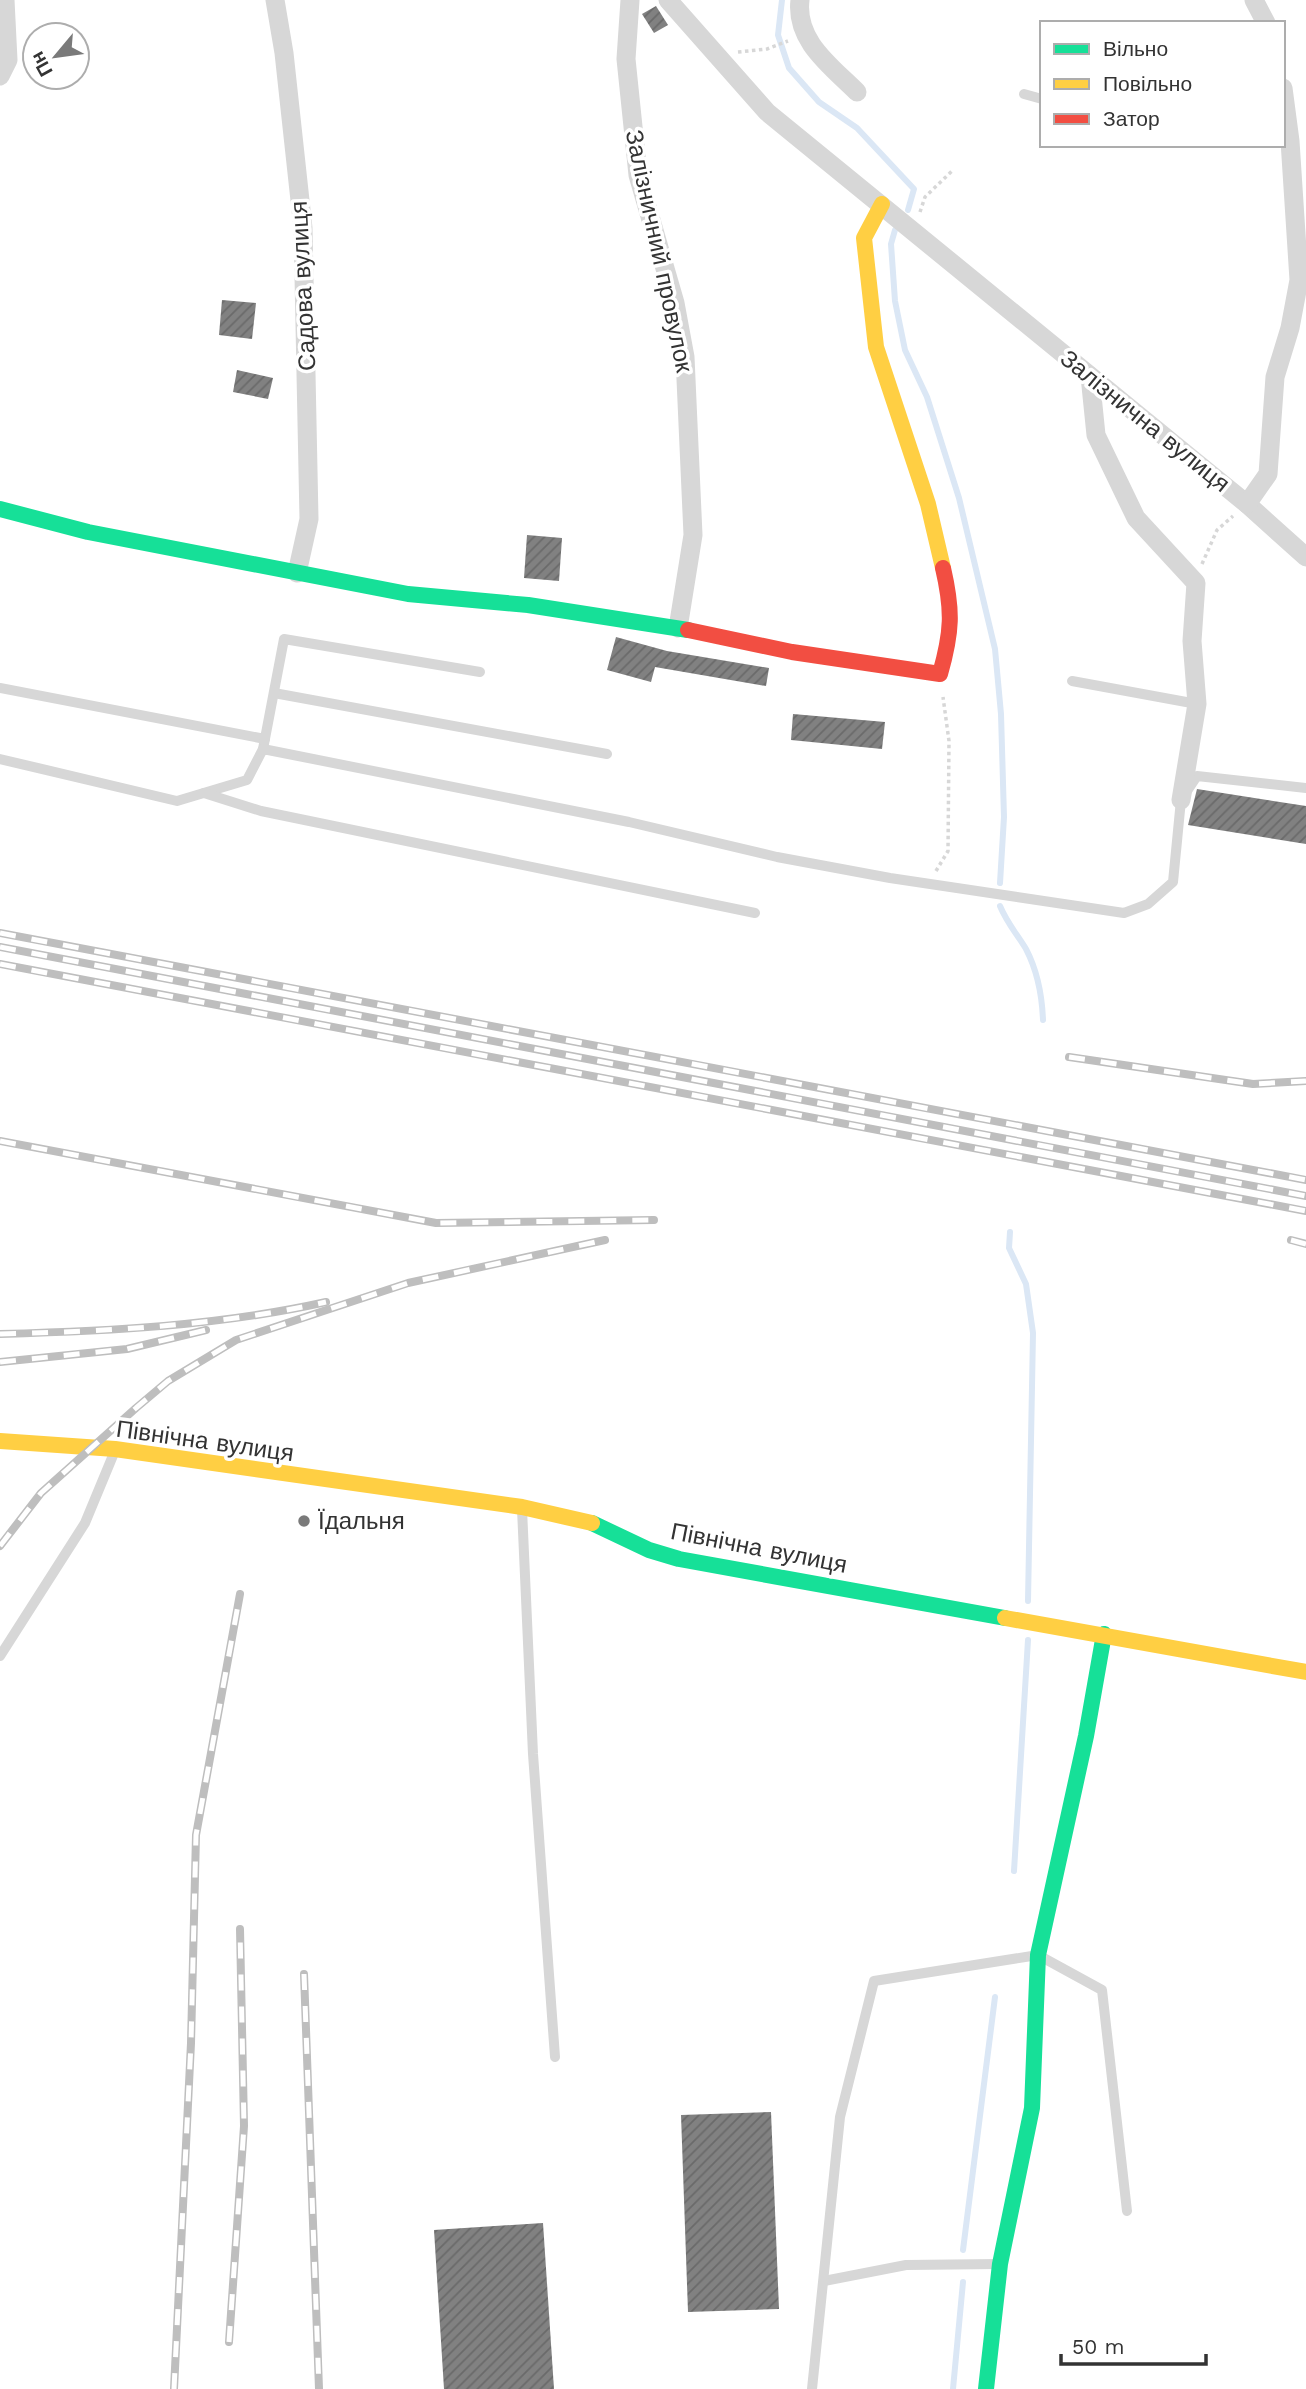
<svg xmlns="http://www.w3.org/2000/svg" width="1306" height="2389" viewBox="0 0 1306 2389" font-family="'Work Sans',sans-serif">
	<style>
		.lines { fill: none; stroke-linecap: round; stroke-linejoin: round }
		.stream { stroke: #dbe7f5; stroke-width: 6 }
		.building { fill: url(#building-hatch) }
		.path { stroke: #d7d7d7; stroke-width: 3.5; stroke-dasharray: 3.5 3.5; stroke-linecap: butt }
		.lane { stroke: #d7d7d7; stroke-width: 10 }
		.street { stroke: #d7d7d7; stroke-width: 19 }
		.fast { stroke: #16e098; stroke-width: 16 }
		.slow { stroke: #ffcf43; stroke-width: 16 }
		.jam { stroke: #f24e42; stroke-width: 16 }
		.rail-casing { stroke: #bebebe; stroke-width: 8 }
		.rail { stroke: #fff; stroke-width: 5; stroke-dasharray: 16; stroke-linecap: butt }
		.poi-dot { fill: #7a7a7a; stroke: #fff; stroke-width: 2.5 }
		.labels { text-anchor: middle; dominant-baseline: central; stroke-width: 7; stroke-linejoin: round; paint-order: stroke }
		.street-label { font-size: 24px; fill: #333; stroke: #fff }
		.poi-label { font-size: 24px; fill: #333; stroke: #fff; text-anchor: start }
	</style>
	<defs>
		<pattern id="building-hatch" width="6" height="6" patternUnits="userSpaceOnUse" patternTransform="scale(1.75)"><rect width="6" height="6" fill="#818181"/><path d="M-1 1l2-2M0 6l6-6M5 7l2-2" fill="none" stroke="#6a6a6a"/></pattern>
	</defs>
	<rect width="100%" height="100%" fill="#fff"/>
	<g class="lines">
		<g class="stream">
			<path d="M782,0L778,35L789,68L819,102L857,128L914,189L908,210"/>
			<path d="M895,230L891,244L895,301L905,350L927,397L959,498L995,649L1001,714L1004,817L1000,883"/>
			<path d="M1000,906C1007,923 1017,934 1026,949C1038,972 1042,994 1043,1020"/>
			<path d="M1010,1232L1009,1248L1026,1284L1033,1333L1028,1601"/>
			<path d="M1014,1871L1028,1640"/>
			<path d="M963,2250L995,1997"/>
			<path d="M953,2389L963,2282"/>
		</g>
	</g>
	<g class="building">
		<path d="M656,6L668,25L654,33L642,14Z"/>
		<path d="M222,300L256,303L252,339L219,335Z"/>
		<path d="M237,370L273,378L268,399L233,392Z"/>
		<path d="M527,535L562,538L559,581L524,578Z"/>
		<path d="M616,637L667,651L769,668L766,686L655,667L651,682L607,670Z"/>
		<path d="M793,714L885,722L882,749L791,740Z"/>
		<path d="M1197,789L1306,806V844L1188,825Z"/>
		<path d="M771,2112L779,2309L688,2312L681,2115Z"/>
		<path d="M543,2223L554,2389H444L434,2230Z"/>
	</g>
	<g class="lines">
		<g class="path">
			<path d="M738,52L767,49L788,41"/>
			<path d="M920,212L925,197L953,170"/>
			<path d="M1202,564L1217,530L1233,516"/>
			<path d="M936,871L948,851L949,741L943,697"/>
		</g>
		<g class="lane">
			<path d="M1024,94L1042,99"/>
			<path d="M1072,681L1197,704"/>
			<path d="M0,688L265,739"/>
			<path d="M274,693L607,754"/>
			<path d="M263,749L284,639L480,672"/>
			<path d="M0,759L177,801L247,780L263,749L629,822L777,857L890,878L1124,913L1148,904L1173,882L1181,800L1197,776L1306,788"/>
			<path d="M204,793L261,811L755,913"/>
			<path d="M522,1509L533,1754L555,2057"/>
			<path d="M0,1656L85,1523L114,1453"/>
			<path d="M824,2281L906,2265L999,2264"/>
			<path d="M812,2389L840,2117L874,1981L1038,1955L1102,1990L1127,2211"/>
		</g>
		<g class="street">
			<path d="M275,0L284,53L303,228L309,519L297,573"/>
			<path d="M630,0L626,59L638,175L675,303L685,357L693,535L678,628"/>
			<path d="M668,0L767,112L1247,504L1306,557"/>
			<path d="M800,0C795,41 831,66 857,92"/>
			<path d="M1254,0L1266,23"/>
			<path d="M0,76L8,60L5,0"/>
			<path d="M1090,376L1096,435L1136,518L1196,583L1192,641L1197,704L1181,800"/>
			<path d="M1247,504L1268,474L1275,377L1290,328L1299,280L1290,141L1283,88"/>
		</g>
		<g class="fast">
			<path d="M0,509L88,532L408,594L528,605L688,630"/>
			<path d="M592,1523L649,1550L679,1559L1005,1618"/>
			<path d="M986,2389L1000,2264L1032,2108L1038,1955L1086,1736L1104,1634"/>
		</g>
		<g class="slow">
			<path d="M882,204L864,238L876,347L928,504L943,568"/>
			<path d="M0,1441L115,1449L522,1507L592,1523"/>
			<path d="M1005,1618L1306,1672"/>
		</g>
		<path class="jam" d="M688,630L792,652L940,674C952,632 953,611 943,568"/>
		<defs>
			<g id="rail">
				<path d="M0,933L1306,1180"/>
				<path d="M0,947L1306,1196"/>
				<path d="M0,964L1306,1211"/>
				<path d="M1069,1057L1253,1084L1306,1081"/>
				<path d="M0,1141L436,1223L654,1220"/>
				<path d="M1291,1240L1306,1244"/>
				<path d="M0,1334C110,1331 218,1326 326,1302"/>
				<path d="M0,1362L127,1349L206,1330"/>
				<path d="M0,1546L41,1493L136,1408L168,1381L236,1340L408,1283L605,1240"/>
				<path d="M304,1974L319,2389"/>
				<path d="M229,2342L244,2126L240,1929"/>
				<path d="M174,2389L191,2043L196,1835L240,1594"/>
			</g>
		</defs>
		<use href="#rail" class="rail-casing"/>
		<use href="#rail" class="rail"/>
	</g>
	<circle class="poi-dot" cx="304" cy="1521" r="7"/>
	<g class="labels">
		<g class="street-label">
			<text transform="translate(659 251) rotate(78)">Залізничний провулок</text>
			<text transform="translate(303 286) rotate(-93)">Садова вулиця</text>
			<text transform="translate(1145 421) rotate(39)">Залізнична вулиця</text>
			<text transform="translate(205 1441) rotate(8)">Північна вулиця</text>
			<text transform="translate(759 1548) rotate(11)">Північна вулиця</text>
		</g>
		<g class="poi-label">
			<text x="318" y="1521">Їдальня</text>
		</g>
	</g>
	<rect x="1040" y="21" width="245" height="126" fill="#ffffff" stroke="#adadad" stroke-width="2"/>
	<rect x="1054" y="44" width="35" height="10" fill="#16e098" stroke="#adadad" stroke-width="2"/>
	<text x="1103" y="56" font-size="21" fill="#333333">Вільно</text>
	<rect x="1054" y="79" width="35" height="10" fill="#ffcf43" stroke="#adadad" stroke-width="2"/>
	<text x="1103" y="91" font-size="21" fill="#333333">Повільно</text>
	<rect x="1054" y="114" width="35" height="10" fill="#f24e42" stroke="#adadad" stroke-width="2"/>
	<text x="1103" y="126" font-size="21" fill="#333333">Затор</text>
	<g transform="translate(56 56) rotate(241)"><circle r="33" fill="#ffffff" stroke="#adadad" stroke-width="2"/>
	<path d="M0-5L12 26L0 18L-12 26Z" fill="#7a7a7a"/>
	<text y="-10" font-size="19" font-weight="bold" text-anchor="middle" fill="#333333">Пн</text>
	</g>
	<path d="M1061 2354v10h145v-10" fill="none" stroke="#333333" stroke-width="3.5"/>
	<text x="1072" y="2354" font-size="21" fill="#333333" stroke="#ffffff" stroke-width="5" paint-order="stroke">50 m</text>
</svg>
